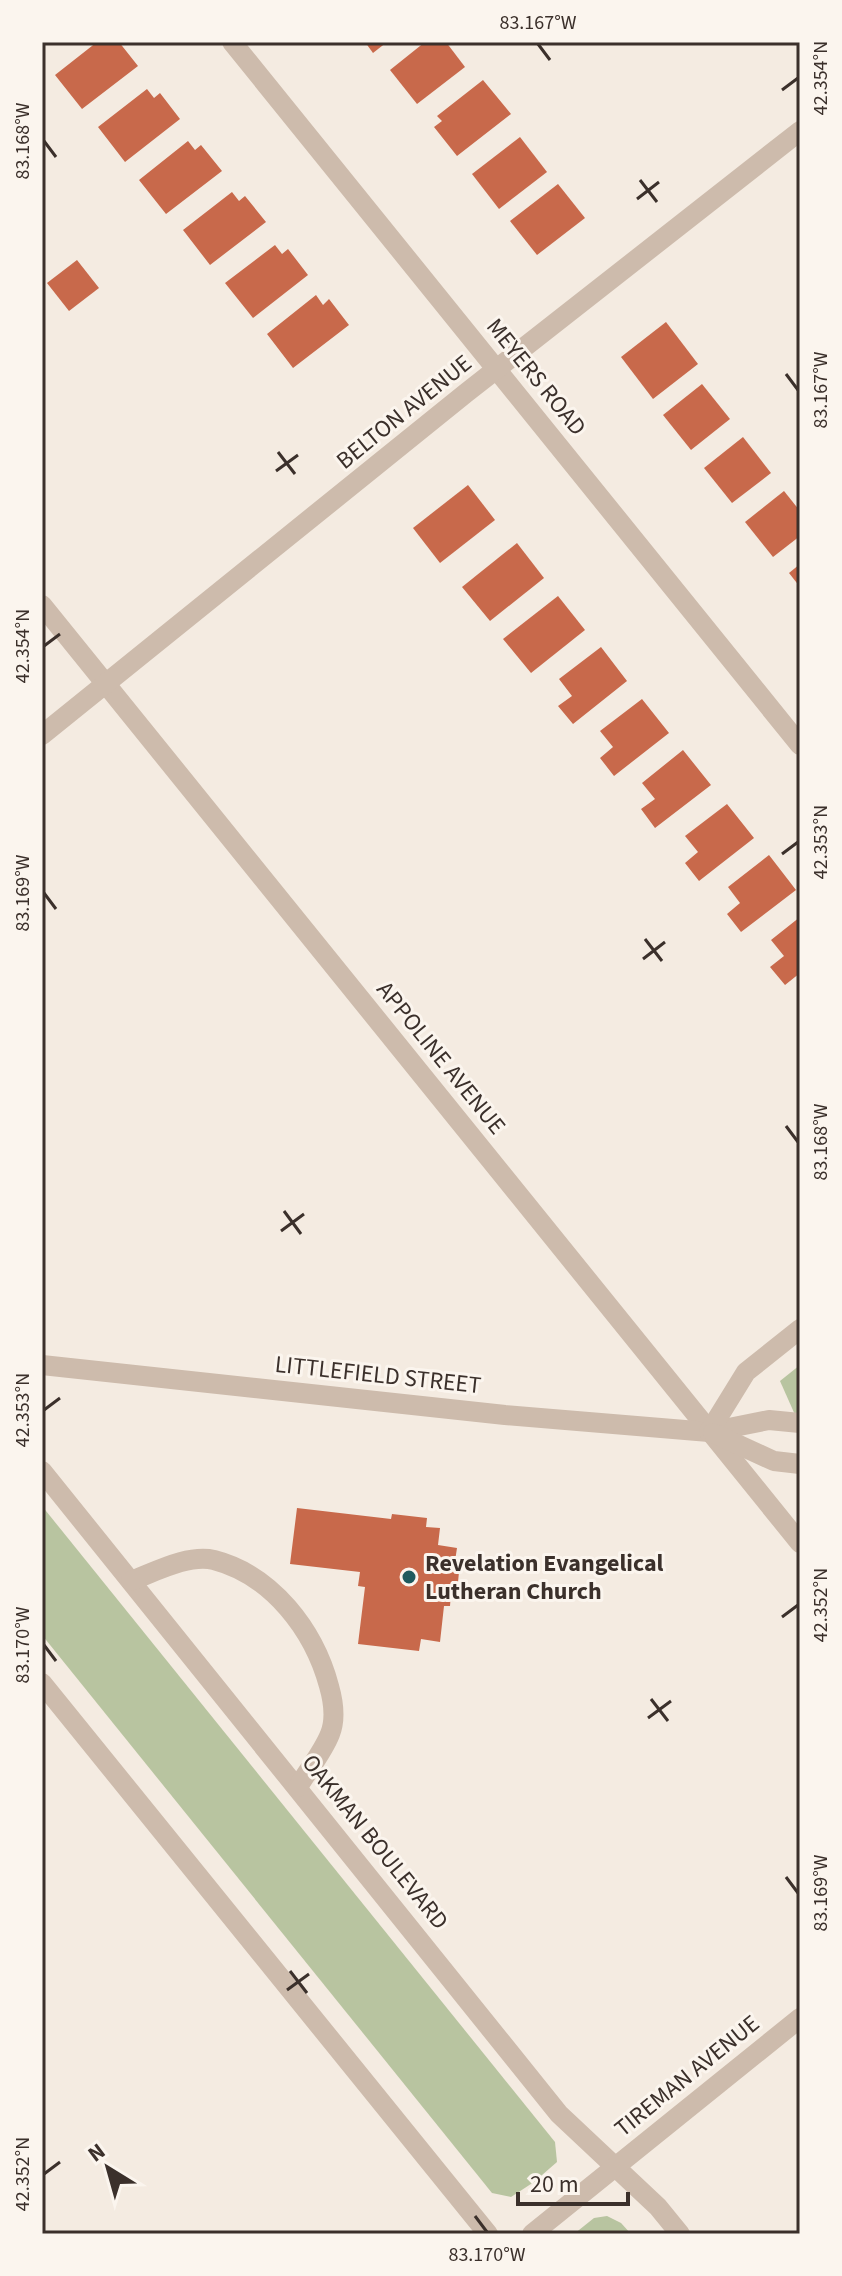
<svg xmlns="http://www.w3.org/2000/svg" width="842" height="2276" viewBox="0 0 842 2276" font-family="'Source Sans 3',sans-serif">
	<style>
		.green { fill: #b8c4a0 }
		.building { fill: #c8694b }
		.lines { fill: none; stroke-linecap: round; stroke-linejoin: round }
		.minor { stroke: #cdbbac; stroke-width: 20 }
		.ticks { fill: none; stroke: #3b302b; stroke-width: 3 }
		.poi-dot { fill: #1f5a5e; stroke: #fbf5ee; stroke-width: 3 }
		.labels { text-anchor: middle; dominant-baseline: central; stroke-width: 6; stroke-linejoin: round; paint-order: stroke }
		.street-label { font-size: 24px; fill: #3b302b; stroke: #fbf5ee }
		.poi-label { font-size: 24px; font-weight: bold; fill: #3b302b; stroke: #fbf5ee; text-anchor: start }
		.neatline { fill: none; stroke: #3b302b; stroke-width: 3 }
		.ticks-label { font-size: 20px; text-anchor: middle; fill: #3b302b }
	</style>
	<rect width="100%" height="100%" fill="#f4ebe1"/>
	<g class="green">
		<path d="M800,1365V1426L780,1381Z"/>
		<path d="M42,1506L555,2142L557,2162L534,2182L511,2197L492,2193L42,1635Z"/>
		<path d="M607,2216L621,2223L631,2234H574L594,2218Z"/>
	</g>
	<g class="building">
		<path d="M97,42H109L111,45L119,42L138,66L82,109L55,75Z"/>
		<path d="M365,42H387L373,53Z"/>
		<path d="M425,42H446L465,67L417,104L390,70Z"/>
		<path d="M483,80L511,114L457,156L434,127L442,121L437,116Z"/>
		<path d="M147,89L154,98L160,93L180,119L125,162L98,127Z"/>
		<path d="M520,137L547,172L499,209L472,174Z"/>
		<path d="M188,141L195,150L201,145L222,171L166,214L139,180Z"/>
		<path d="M558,184L585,218L537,255L510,221Z"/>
		<path d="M232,192L239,201L245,196L266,222L210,265L183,230Z"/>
		<path d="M275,245L282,254L288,249L308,275L253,318L225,283Z"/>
		<path d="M77,260L99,288L69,311L47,283Z"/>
		<path d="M316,295L323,305L329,299L349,325L293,368L267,334Z"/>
		<path d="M666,322L698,364L653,399L621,357Z"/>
		<path d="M702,384L730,419L691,450L663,415Z"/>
		<path d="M743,437L771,473L732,503L704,468Z"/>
		<path d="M468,485L495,520L440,563L413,528Z"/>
		<path d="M784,491L800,511V536L773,557L745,522Z"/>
		<path d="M517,543L544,578L490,621L462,587Z"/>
		<path d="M800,564V587L789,573Z"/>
		<path d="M558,596L585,630L531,673L503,639Z"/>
		<path d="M601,647L627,681L573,724L558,706L572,696L559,679Z"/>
		<path d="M642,699L669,733L614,776L600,758L613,747L600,731Z"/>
		<path d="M683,750L711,785L655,828L641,809L655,799L642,783Z"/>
		<path d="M727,804L754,838L699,881L685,863L698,852L685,836Z"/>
		<path d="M769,855L796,890L741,932L727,914L740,903L728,887Z"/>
		<path d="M800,917V973L785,985L770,967L784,956L771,940Z"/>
		<path d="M297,1508L391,1519L392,1514L427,1518L426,1527L440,1528L438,1545L457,1548L455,1561L460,1562L458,1582L452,1581L450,1606H444L440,1642L421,1639L419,1651L358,1644L365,1587L358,1586L360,1572L290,1564Z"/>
	</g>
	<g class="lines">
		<g class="minor">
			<path d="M232,42L800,745"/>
			<path d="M42,605L800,1543"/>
			<path d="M42,735L466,393L800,131"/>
			<path d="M42,1365L505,1415L709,1432L769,1420L800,1423"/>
			<path d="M709,1432L746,1372L800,1329"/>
			<path d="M713,1433L774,1461L800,1464"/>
			<path d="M42,1471L559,2114L658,2207L680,2234"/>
			<path d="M131,1581C155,1572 188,1554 214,1560C272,1575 314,1630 329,1686C333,1700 336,1719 330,1734C323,1752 308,1770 298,1787"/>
			<path d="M42,1683L488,2234"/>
			<path d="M532,2234L800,2018"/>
		</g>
	</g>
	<path class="ticks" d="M538,44L550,60M782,90L798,78M44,141L56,157M640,180L657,202M637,199L659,182M786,374L798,390M278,452L295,474M276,471L298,455M44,646L60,634M782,854L798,842M44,893L56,909M645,939L662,961M643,959L665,942M786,1126L798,1142M284,1211L301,1234M281,1231L304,1214M44,1410L60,1398M782,1617L798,1605M44,1645L56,1661M651,1699L668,1721M648,1718L671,1701M786,1877L798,1893M290,1971L307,1993M287,1990L309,1974M44,2174L60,2162M475,2216L487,2232"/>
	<circle class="poi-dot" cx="409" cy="1577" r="8"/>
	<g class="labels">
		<g class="street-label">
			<text transform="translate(536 377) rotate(51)">MEYERS ROAD</text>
			<text transform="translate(404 412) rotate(-39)">BELTON AVENUE</text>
			<text transform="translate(441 1058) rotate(51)">APPOLINE AVENUE</text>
			<text transform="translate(378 1375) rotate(6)">LITTLEFIELD STREET</text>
			<text transform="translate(375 1842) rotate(51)">OAKMAN BOULEVARD</text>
			<text transform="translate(687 2076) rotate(-39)">TIREMAN AVENUE</text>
		</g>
		<g class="poi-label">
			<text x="425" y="1563">Revelation Evangelical<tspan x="425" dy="28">Lutheran Church</tspan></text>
		</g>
	</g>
	<rect width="842" height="2276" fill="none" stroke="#fbf5ee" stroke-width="88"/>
	<g transform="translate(108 2168) rotate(323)" stroke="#fbf5ee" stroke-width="6" paint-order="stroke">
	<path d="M0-6L14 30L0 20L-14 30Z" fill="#3b302b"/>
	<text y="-12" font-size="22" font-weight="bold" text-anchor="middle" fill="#3b302b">N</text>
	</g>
	<path d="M518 2192v12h110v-12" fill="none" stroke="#3b302b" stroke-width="4"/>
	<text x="530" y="2192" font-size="24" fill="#3b302b" stroke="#fbf5ee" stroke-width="6" paint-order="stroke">20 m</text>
	<rect x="44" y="44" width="754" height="2188" class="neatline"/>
	<g class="ticks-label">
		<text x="538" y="29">83.167°W</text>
		<text transform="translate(820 78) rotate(-90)" y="7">42.354°N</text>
		<text transform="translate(22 141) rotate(-90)" y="7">83.168°W</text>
		<text transform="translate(820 390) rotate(-90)" y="7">83.167°W</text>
		<text transform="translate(22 646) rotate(-90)" y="7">42.354°N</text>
		<text transform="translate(820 842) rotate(-90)" y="7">42.353°N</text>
		<text transform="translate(22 893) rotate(-90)" y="7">83.169°W</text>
		<text transform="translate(820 1142) rotate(-90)" y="7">83.168°W</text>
		<text transform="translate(22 1410) rotate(-90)" y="7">42.353°N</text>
		<text transform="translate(820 1605) rotate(-90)" y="7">42.352°N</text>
		<text transform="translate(22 1645) rotate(-90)" y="7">83.170°W</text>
		<text transform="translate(820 1893) rotate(-90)" y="7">83.169°W</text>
		<text transform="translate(22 2174) rotate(-90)" y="7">42.352°N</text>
		<text x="487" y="2261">83.170°W</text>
	</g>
</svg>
